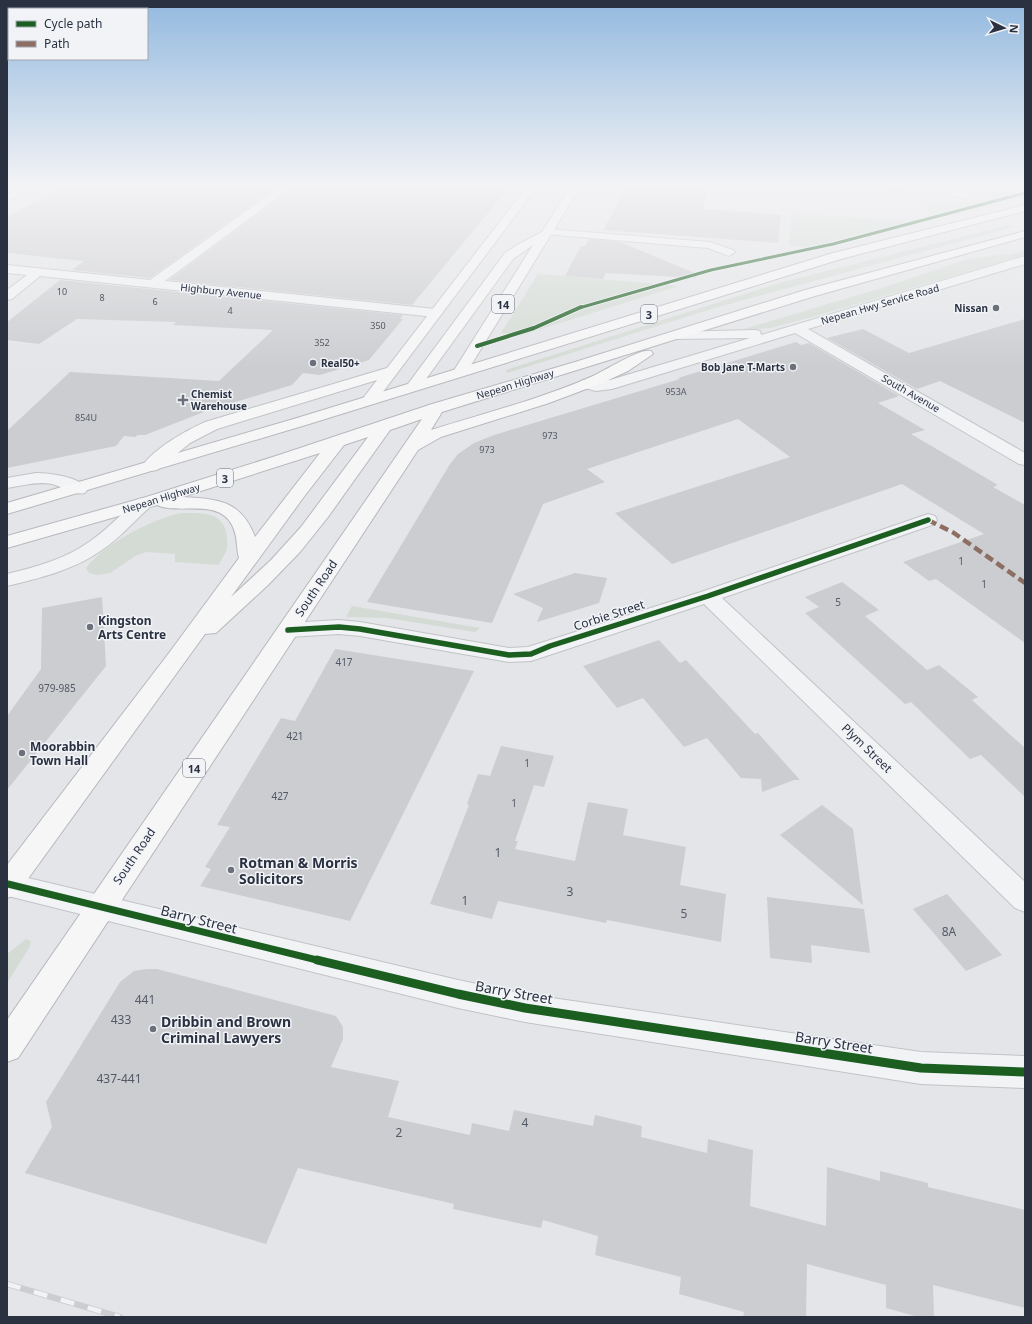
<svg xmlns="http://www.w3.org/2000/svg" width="1032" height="1324" viewBox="0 0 1032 1324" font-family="'Noto Sans',sans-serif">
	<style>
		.green { fill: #d4dbd4 }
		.building { fill: #cccdd0 }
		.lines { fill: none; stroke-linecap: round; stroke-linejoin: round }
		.minor-casing { stroke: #c2c3c6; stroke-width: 2 }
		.major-casing { stroke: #c0c2c6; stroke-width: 2 }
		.highway-casing { stroke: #b6b8bd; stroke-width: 2 }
		.minor { fill: #f2f3f5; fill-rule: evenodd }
		.major { fill: #f6f6f7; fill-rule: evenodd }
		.highway { fill: #f6f6f7; fill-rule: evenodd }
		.rail-casing { stroke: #cccdd0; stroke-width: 6 }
		.rail { stroke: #f1f3f7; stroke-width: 4.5; stroke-dasharray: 14; stroke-linecap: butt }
		.quiet { stroke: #8d6e63; stroke-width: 4.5; stroke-dasharray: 9 4.5; stroke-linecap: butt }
		.cycleway-far4-casing { stroke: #f1f3f7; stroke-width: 4.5 }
		.cycleway-far3-casing { stroke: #f1f3f7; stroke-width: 5.5 }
		.cycleway-far2-casing { stroke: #f1f3f7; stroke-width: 8 }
		.cycleway-far1-casing { stroke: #f1f3f7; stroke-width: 10 }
		.cycleway-casing { stroke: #f1f3f7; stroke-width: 12 }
		.cycleway-far4 { stroke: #1b5e20; stroke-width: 3 }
		.cycleway-far3 { stroke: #1b5e20; stroke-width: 4 }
		.cycleway-far2 { stroke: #1b5e20; stroke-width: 5.5 }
		.cycleway-far1 { stroke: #1b5e20; stroke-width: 7 }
		.cycleway { stroke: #1b5e20; stroke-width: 9 }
		.poi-dot { fill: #6b707b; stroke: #f1f3f7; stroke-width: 1.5 }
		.labels { text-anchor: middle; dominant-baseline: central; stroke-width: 3; stroke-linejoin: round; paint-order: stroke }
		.far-number-label { font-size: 9px; fill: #535966 }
		.far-street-label { font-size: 10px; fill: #2a3141; stroke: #f1f3f7 }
		.far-poi-label { font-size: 10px; font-weight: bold; fill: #2a3141; stroke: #f1f3f7; text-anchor: end }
		.number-label { font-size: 10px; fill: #535966 }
		.shield { fill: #f1f3f7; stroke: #666b78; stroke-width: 1 }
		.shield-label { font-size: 11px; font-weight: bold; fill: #2a3141 }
		.street-label { font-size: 12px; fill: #2a3141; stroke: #f1f3f7 }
		.poi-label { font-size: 12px; font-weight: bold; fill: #2a3141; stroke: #f1f3f7; text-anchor: start }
		.near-number-label { font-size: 12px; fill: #535966 }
		.near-poi-label { font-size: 14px; font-weight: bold; fill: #2a3141; stroke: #f1f3f7; text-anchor: start }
		.near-street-label { font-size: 14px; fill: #2a3141; stroke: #f1f3f7 }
	</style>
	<rect width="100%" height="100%" fill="#e4e5e8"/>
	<g class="green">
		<path d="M972,190L1007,191L1024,197L957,214H929L925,202H974L982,201L985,198L980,193Z"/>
		<path d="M792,213L902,221L904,223L807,248L789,245Z"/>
		<path d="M1009,225L1014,227L718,307L507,373L506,370L779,283Z"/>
		<path d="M1025,250V255L805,319L770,328L741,330L888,286L965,260L1005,254L1009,255Z"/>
		<path d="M538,274L552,275L679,286L522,335L501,333Z"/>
		<path d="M181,513C202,513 225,511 227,538C227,541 228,545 227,548C226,553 221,560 219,565L175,562V554L147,552L137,555L110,573L97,575L89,573L86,568C106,543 150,520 181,513Z"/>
		<path d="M352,606L480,628L475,632L387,618L346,617Z"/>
		<path d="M26,939L31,941L29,948L7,983V954Z"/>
	</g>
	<g class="building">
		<path d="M68,184H229L277,187L150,278L72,270L84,261L7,253V217Z"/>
		<path d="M330,184H512L412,305L169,280L293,188L322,190Z"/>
		<path d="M628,185L706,190L704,209L781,215L778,243L603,230Z"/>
		<path d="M589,239L620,242L697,274L696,278L606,273L603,279L565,276L581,246H585Z"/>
		<path d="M60,280L403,315L400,319H403L369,360L320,375L303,373L292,385L209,410L145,435H138L135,437L124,436L116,446L7,468V431L70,372L219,381L273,330L173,325L176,322L77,319L39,344L7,340V322Z"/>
		<path d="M1025,319V423L940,381L917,389L827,338L863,329L909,353Z"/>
		<path d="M796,342L801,345L809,343L899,396L878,403L925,430L911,434L998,485L993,487L1025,505V643L936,579L929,581L903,562L984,534L902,484L672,564L615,513L790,457L738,419L587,469L605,482L543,504L492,623L367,602L450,464L458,454L474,443L494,435L680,379L678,378Z"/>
		<path d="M575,573L607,578L599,603L537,622L543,608L513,594Z"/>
		<path d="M842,582L879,610L865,616L927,670L939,665L978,697L972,700L1025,748V797L981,755L970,759L911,702L905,704L805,613L819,607L805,597Z"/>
		<path d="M102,597L106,666L7,790V716L41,669L42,608Z"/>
		<path d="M659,640L680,663L686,660L755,734L758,733L800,780H794L762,792L761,779L741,778L707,738L684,747L643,698L617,708L583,666Z"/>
		<path d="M335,649L474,671L350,921L200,886L211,869L205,867L230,827L217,825L281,718L295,721Z"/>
		<path d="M501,746L554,756L544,787L534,785L515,841H518L515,849L575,861L588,802L628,809L623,835L686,847L680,885L726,894L721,942L607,920L606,923L498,901L492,919L430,904L469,805L467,804L478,774L490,776Z"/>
		<path d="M822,805L853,829L863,905L780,835Z"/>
		<path d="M947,894L1002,955L966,971L913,909Z"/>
		<path d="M767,897L864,909L870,953L811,945L812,963L770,958Z"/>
		<path d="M147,969H157L336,1016L343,1027V1039L331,1067L399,1081L388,1117L470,1135L472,1123L509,1131L514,1110L593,1126L595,1115L642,1126L641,1137L707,1153L708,1139L753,1150L750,1206L826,1226L827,1167L880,1181V1171L928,1183V1187L1025,1210V1308L933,1285L934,1317H918L886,1308V1285L807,1264L806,1317H743L744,1312L679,1294L681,1277L595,1255L598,1236L543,1220L541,1228L453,1209L454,1204L298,1168L266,1244L25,1173L52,1127L46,1102L120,982L134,971Z"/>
	</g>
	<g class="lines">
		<defs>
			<g id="minor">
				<path d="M28,184H41L7,201V194Z"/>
				<path d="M284,184H296L165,281L435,309L440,310L442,313L440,316L435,317L40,276L12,299L7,300V290L27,275L7,273V265L150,280Z"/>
				<path d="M845,184C887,184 929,183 970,194L971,196L966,199L947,194L850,187Z"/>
				<path d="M548,229L710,242L733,250L735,252L729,256L708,248L544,234L542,232Z"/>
				<path d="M1025,256V264L808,329L1025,453V465L1019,464L795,333L612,389L596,391L581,387L578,384L581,381C589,379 601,381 610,380L750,338L678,339L673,338L671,335L673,332L755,330L760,331L761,335Z"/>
				<path d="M36,473C50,473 80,477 88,489L85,493C73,496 64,487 52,484C37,481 21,486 7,488V478Z"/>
				<path d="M144,498L150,499L153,503L150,507C134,521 120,538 102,550C74,570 40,578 7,586V574C36,567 65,559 89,542C107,530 122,513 138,499Z"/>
				<path d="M928,514L935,516L937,520L935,524L722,598L1025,882V912L1015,908L704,604L531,661L509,662L360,636L339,634L288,637L281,635L277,630L281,625L288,623L339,620L360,622L509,648L528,647L701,592Z"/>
				<path d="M7,873L458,980L525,994L921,1052L1025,1056V1088L921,1084L525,1022L458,1008L8,896Z"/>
			</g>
			<g id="major">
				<path d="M529,184H539L374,404H364L361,401L377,380L217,429L190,443L157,470L151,471L145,470L142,466C155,448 185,431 205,422L387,368Z"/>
				<path d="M572,184H582L465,375H455L453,372L533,245L513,259L418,390H408L405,387L408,384L505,253L519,244L542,232Z"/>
			</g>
			<g id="highway">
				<path d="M1025,205V211L841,259L309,424L7,514V503L297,418L833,253Z"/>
				<path d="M1025,231V237L815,296L442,412L431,430C485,413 541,399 593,376C606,370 640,348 651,351L653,354L628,371L602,383L549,403L441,437L418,450L18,1058L7,1062V1020L422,419L390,430L328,517L300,552L268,585L216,633L205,634L17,894L7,898V865L169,653L239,558C236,547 238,536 232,525C218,498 179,515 157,505L7,548V536L143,498L279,455L432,404L575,362L805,290ZM368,437L301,527L271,560L231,597L303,498L344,445ZM320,453L255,537C241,500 218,499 182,497Z"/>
			</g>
		</defs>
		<use href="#minor" class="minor-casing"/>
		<use href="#major" class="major-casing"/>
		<use href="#highway" class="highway-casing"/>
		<use href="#minor" class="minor"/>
		<use href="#major" class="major"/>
		<use href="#highway" class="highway"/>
		<defs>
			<path id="rail" d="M7,1284L120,1317"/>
		</defs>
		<use href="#rail" class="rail-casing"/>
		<use href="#rail" class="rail"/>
		<path class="quiet" d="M928,520L954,533L1025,583"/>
		<defs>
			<path id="cycleway-far4" d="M579,308L711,270L833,244L1025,193"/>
			<path id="cycleway-far3" d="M477,346L534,328L581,307"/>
			<path id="cycleway-far2" d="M288,630L339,627L360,629L509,655L531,654L550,646L708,596L928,520"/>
			<path id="cycleway-far1" d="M8,884L321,961"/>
			<path id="cycleway" d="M317,960L458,994L525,1008L921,1068L1025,1072"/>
		</defs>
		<use href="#cycleway-far4" class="cycleway-far4-casing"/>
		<use href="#cycleway-far3" class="cycleway-far3-casing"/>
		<use href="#cycleway-far2" class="cycleway-far2-casing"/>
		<use href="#cycleway-far1" class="cycleway-far1-casing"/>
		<use href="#cycleway" class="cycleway-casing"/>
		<use href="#cycleway-far4" class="cycleway-far4"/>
		<use href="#cycleway-far3" class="cycleway-far3"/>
		<use href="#cycleway-far2" class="cycleway-far2"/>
		<use href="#cycleway-far1" class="cycleway-far1"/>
		<use href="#cycleway" class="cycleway"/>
	</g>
	<linearGradient id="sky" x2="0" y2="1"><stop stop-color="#93b9df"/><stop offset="0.5" stop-color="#f3f3f5"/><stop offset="1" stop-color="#f3f3f5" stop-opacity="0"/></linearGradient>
	<rect width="1032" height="369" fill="url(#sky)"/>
	<g class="poi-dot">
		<circle cx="996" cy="308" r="4"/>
		<circle cx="313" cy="363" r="4"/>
		<circle cx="793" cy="367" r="4"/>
		<path d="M181 394h4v4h4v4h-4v4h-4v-4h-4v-4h4z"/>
		<circle cx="90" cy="627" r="4"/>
		<circle cx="22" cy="753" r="4"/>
		<circle cx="231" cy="870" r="4"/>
		<circle cx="153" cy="1029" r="4"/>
	</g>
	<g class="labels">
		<g class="far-number-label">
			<text x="62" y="291">10</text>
			<text x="102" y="297">8</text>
			<text x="155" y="301">6</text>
			<text x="230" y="310">4</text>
			<text x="378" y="325">350</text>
			<text x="322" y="342">352</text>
			<text x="676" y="391">953A</text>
			<text x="86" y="417">854U</text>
			<text x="550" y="435">973</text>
			<text x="487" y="449">973</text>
		</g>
		<g class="far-street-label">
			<text transform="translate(221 291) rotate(6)">Highbury Avenue</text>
			<text transform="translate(880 304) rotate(-16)">Nepean Hwy Service Road</text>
			<text transform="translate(515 384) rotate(-17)">Nepean Highway</text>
			<text transform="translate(911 393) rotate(30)">South Avenue</text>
			<text transform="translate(161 498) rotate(-17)">Nepean Highway</text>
		</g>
		<g class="far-poi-label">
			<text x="988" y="308">Nissan</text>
			<text x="321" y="363" text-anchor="start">Real50+</text>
			<text x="785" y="367">Bob Jane T-Marts</text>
			<text x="191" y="394" text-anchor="start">Chemist<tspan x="191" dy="12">Warehouse</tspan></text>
		</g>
		<g class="number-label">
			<text x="961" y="561">1</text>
			<text x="984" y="584">1</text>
			<text x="838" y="602">5</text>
			<text x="344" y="662">417</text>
			<text x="57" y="688">979-985</text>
			<text x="295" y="736">421</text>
			<text x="527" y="763">1</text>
			<text x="280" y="796">427</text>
			<text x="514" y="803">1</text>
		</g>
		<g class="shield">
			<rect x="492" y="295" width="22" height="18" rx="3"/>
			<rect x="641" y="305" width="16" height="18" rx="3"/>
			<rect x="217" y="469" width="16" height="18" rx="3"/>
			<rect x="183" y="759" width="22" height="18" rx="3"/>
		</g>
		<g class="shield-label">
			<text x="503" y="304">14</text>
			<text x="649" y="314">3</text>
			<text x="225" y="478">3</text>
			<text x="194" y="768">14</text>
		</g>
		<g class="street-label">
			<text transform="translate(316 588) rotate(-56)">South Road</text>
			<text transform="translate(609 615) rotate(-18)">Corbie Street</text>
			<text transform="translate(867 748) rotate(44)">Plym Street</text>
			<text transform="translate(134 856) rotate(-56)">South Road</text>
		</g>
		<g class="poi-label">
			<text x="98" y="620">Kingston<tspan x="98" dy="14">Arts Centre</tspan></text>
			<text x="30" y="746">Moorabbin<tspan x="30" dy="14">Town Hall</tspan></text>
		</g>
		<g class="near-number-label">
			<text x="498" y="852">1</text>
			<text x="570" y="891">3</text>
			<text x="465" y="900">1</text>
			<text x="684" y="913">5</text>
			<text x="949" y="931">8A</text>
			<text x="145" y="999">441</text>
			<text x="121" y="1019">433</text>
			<text x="119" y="1078">437-441</text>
			<text x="525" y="1122">4</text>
			<text x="399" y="1132">2</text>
		</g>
		<g class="near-poi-label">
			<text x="239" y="862">Rotman &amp; Morris<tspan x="239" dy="16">Solicitors</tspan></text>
			<text x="161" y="1021">Dribbin and Brown<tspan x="161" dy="16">Criminal Lawyers</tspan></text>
		</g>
		<g class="near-street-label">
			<text transform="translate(199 919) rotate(14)">Barry Street</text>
			<text transform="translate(514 992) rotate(10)">Barry Street</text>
			<text transform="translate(834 1042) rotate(9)">Barry Street</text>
		</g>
	</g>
	<rect width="1032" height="1324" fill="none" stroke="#2a3141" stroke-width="16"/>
	<rect x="8" y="8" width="140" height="52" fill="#f1f3f7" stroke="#a1a5ae"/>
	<rect x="16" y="21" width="20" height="6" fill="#1b5e20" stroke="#a1a5ae"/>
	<text x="44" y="28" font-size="12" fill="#2a3141">Cycle path</text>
	<rect x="16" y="41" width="20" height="6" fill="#8d6e63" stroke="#a1a5ae"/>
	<text x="44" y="48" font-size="12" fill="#2a3141">Path</text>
	<g transform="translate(1004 28) rotate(95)" stroke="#f1f3f7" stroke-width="3" paint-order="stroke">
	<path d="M0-3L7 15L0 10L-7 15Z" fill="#2a3141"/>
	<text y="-6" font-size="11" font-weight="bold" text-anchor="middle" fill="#2a3141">N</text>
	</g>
</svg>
